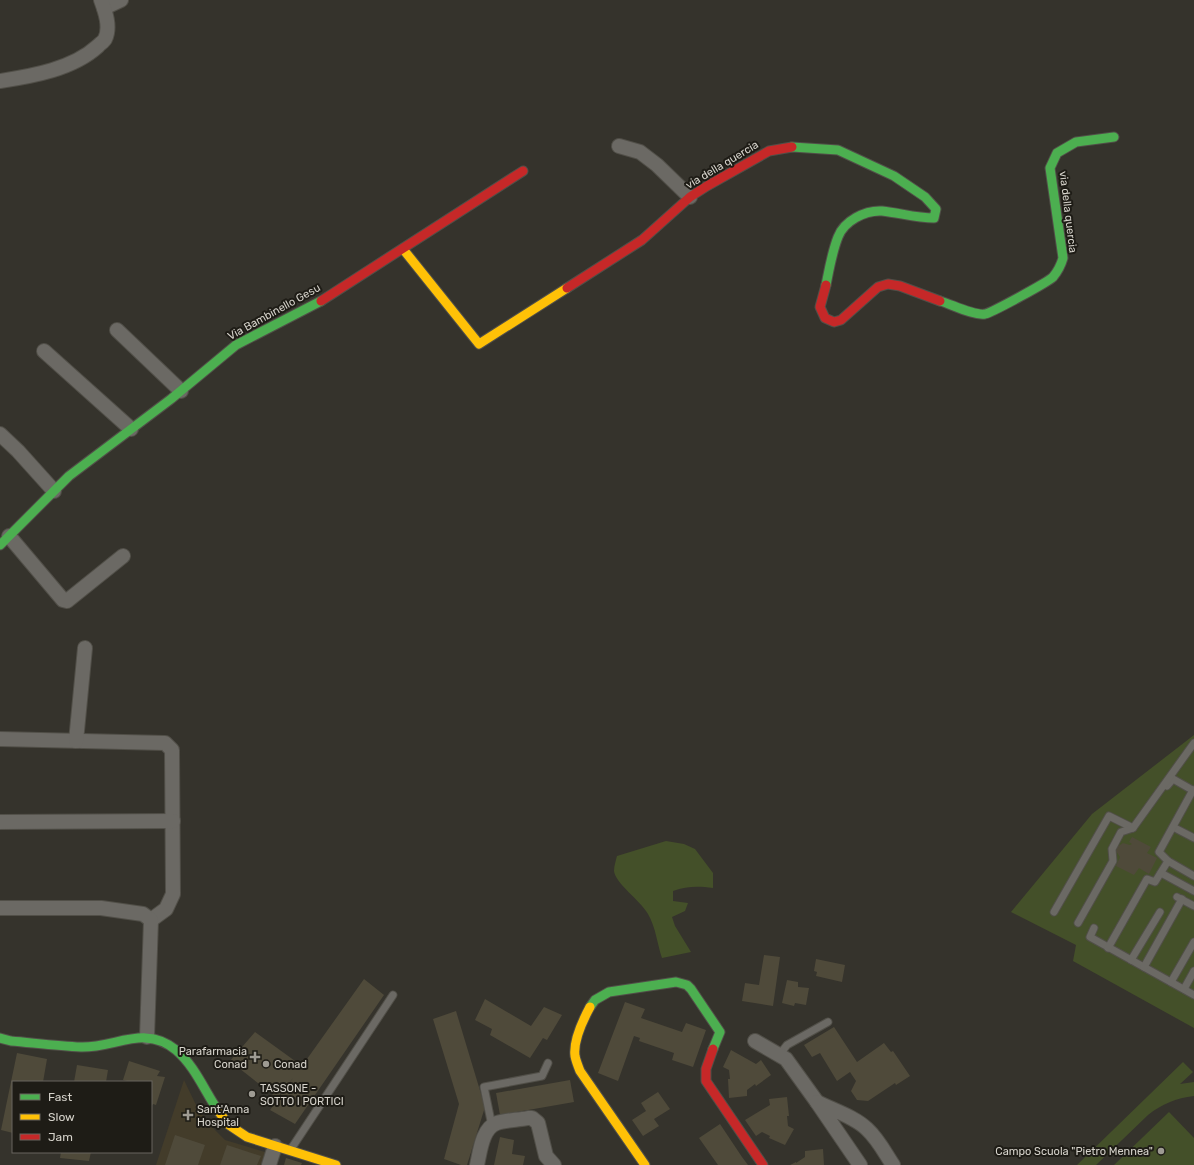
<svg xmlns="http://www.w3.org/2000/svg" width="1194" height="1165" viewBox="0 0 1194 1165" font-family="Rubik,sans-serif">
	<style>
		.built { fill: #433c2a }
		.green { fill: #445029 }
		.building { fill: #4f4a3a }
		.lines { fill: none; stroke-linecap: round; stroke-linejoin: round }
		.lane-casing { stroke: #514f48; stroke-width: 9 }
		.street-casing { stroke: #514f48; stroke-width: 16 }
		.fast-casing { stroke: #514f48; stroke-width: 11 }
		.slow-casing { stroke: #514f48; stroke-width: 11 }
		.jam-casing { stroke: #514f48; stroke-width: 11 }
		.lane { stroke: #6b6964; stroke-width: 7 }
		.street { stroke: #6b6964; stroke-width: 14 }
		.fast { stroke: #4caf50; stroke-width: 9 }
		.slow { stroke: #ffc107; stroke-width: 9 }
		.jam { stroke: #c62828; stroke-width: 9 }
		.poi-dot { fill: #9e9b93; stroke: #1e1c16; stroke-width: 1.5 }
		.labels { text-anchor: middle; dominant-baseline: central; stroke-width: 4; stroke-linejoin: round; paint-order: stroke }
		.street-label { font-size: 11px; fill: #d6d3cb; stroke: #1e1c16 }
		.poi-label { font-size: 11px; fill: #d6d3cb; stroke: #1e1c16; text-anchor: start }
	</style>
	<rect width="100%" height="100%" fill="#35332c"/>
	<path class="built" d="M184,1080L197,1107L208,1123L225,1140L265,1152L261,1165H156Z"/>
	<g class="green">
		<path d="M1194,735V1028L1073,961L1076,945L1011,912L1092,814Z"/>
		<path d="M666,841L684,844L695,849L713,873V888C698,886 687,886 673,891V901L688,903L685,911L672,917L675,926L691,952L662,958C657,943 656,928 648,914C641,901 615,883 614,871C614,866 616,860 617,856Z"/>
		<path d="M1183,1062L1193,1072L1180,1084L1194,1082V1096C1176,1098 1162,1104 1148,1115L1096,1165H1077Z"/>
		<path d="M1169,1112L1194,1138V1165H1114Z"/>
	</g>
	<g class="building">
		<path d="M1132,837L1151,847L1147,853L1157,858L1149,874L1139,868L1134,875L1116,866L1120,857L1116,851L1117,847L1123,843L1130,845L1132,844L1129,842Z"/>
		<path d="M764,955L780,957L773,1006L742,1001L745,983L759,985Z"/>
		<path d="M816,959L845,965L842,982L816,976L817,972L814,971Z"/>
		<path d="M364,979L384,995L295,1124L270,1110L293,1078L277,1098L230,1061L255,1032L302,1066Z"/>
		<path d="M787,980L798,982V987L809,988L806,1005L795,1003L794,1006L782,1003Z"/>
		<path d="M485,999L531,1026L544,1007L562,1015L547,1040L543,1038L530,1058L490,1035L492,1029L475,1020Z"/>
		<path d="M625,1002L645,1009L641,1018L682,1032L686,1023L706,1030L693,1067L672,1060L674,1053L639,1041L640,1038L634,1036L618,1081L598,1073Z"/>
		<path d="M456,1011L485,1107L467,1165H461L444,1159L459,1104L433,1019Z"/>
		<path d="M834,1027L857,1062L884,1043L891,1052L893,1051L910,1076L896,1085L895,1083L868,1101L857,1100L851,1091L856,1081L850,1072L837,1081L820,1053L812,1057L804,1045Z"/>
		<path d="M731,1050L756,1064L761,1060L771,1075L756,1086L755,1084L747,1090V1096L729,1098L728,1079H730L729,1070L723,1067Z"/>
		<path d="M17,1053L47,1059L43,1082H13V1133L1,1130Z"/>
		<path d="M129,1061L160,1071L157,1076L165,1077L156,1105L153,1104L151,1107V1082H131L123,1080Z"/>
		<path d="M77,1065L108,1070L106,1082H74Z"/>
		<path d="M570,1080L574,1102L500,1115L496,1093Z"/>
		<path d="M658,1092L670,1109L654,1119L659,1126L643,1136L632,1120L646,1111L641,1103Z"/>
		<path d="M787,1097L789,1116H787L788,1126L794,1129L785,1145L769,1138L770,1136L762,1132L756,1136L745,1120L770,1105L769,1099Z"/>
		<path d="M720,1124L742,1157L748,1165H718L699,1138Z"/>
		<path d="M175,1135L205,1145L198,1165H165Z"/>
		<path d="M500,1137L514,1140L512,1154L525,1156L523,1165H494Z"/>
		<path d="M227,1145L261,1156L257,1165H220Z"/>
		<path d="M823,1149L824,1165H790L796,1162V1163L805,1157V1151Z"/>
		<path d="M61,1152H91L89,1161L60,1158Z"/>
		<path d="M286,1158L302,1163L301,1165H284Z"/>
	</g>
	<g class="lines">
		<defs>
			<g id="lane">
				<path d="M1167,786L1173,779L1194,791"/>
				<path d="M1173,827L1194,838"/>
				<path d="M1168,861L1194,876"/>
				<path d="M1161,873L1194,891"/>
				<path d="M1177,897L1194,906"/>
				<path d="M1054,912L1109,816L1133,828"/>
				<path d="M1078,923L1113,861L1112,849L1121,832L1133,828L1194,743"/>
				<path d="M1094,928L1090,937L1194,995"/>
				<path d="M1108,948L1147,879L1155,882L1168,861L1159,852L1193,790"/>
				<path d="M1131,960L1160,912"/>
				<path d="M1144,967L1182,899"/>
				<path d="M1171,982L1194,942"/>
				<path d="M1184,989L1194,971"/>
				<path d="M780,1054L787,1045L828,1022"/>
				<path d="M492,1126L484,1087L542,1076L548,1063"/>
				<path d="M291,1149L393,995"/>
			</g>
			<g id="street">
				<path d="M104,8L121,0"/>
				<path d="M0,81C33,76 73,69 98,46C100,44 104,41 105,39C111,27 105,11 101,0"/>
				<path d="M619,146L640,152L657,165L690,197"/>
				<path d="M117,330L181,391"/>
				<path d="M44,351L131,429"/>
				<path d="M0,434L18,451L54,491"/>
				<path d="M9,536L63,600L67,601L123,556"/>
				<path d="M0,739L165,743L172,750L173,894L166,909L151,920"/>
				<path d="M76,741L85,648"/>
				<path d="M0,822L173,821"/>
				<path d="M0,908H101L143,914L151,920L147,1037"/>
				<path d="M755,1041L786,1059L817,1102"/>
				<path d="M269,1165L275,1146"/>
				<path d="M477,1165C480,1152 482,1128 497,1123C506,1120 518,1120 528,1118H532L538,1123L546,1156L554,1165"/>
				<path d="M860,1165L817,1102C833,1110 855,1117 867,1129C878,1139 885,1153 893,1165"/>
			</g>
			<g id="fast">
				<path d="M792,147L838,150L894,176L925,197L936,209L934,218C916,218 900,213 882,211C865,210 844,221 838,237C832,252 829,270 826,285"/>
				<path d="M940,301C951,304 974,316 985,314C993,312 1048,282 1053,277C1058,271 1061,265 1063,258L1050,168L1057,153L1076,142L1114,137"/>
				<path d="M0,545L69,476L171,399L236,345L321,301"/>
				<path d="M590,1007L595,1000L609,992L676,982L687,985L691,989L720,1032L713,1049"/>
				<path d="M0,1038L11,1041C34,1043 58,1046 81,1047C115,1048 145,1024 176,1050C195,1066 205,1092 219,1112"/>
			</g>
			<g id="slow">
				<path d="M403,249L479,344L567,288"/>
				<path d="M590,1007C583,1020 573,1041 575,1056C576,1061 578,1066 580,1071L645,1165"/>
				<path d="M219,1112L229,1125L247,1137L336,1165"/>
			</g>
			<g id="jam">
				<path d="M826,285L820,307L825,318L834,322L841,320L878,287L888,284L900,286L940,301"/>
				<path d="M567,288L642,240L690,197L707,186L769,151L792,147"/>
				<path d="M321,301L523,171"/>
				<path d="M713,1049L706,1069V1081L763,1165"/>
			</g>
		</defs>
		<use href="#lane" class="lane-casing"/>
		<use href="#street" class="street-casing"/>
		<use href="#fast" class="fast-casing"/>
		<use href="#slow" class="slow-casing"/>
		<use href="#jam" class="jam-casing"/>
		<use href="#lane" class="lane"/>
		<use href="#street" class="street"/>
		<use href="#fast" class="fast"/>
		<use href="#slow" class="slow"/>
		<use href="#jam" class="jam"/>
	</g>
	<g class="poi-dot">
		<path d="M253 1051h4v4h4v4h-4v4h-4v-4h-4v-4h4z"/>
		<circle cx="266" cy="1064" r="4"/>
		<circle cx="252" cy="1094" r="4"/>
		<path d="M186 1109h4v4h4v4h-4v4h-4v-4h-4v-4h4z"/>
		<circle cx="1161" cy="1151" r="4"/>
	</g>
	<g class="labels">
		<g class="street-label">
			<text transform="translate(722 165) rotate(-31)">via della quercia</text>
			<text transform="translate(1068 212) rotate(83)">via della quercia</text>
			<text transform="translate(274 312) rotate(-29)">Via Bambinello Gesu</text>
		</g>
		<g class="poi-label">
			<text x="247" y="1051" text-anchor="end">Parafarmacia<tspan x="247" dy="13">Conad</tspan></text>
			<text x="274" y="1064">Conad</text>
			<text x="260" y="1088">TASSONE -<tspan x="260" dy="13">SOTTO I PORTICI</tspan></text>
			<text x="197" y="1109">Sant'Anna<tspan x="197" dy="13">Hospital</tspan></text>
			<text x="1153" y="1151" text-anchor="end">Campo Scuola "Pietro Mennea"</text>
		</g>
	</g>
	<rect x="12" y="1081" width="140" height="72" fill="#1e1c16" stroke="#68655e"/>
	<rect x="20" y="1094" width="20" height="6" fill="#4caf50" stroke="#68655e"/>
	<text x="48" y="1101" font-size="12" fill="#d6d3cb">Fast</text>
	<rect x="20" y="1114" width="20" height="6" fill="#ffc107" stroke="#68655e"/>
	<text x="48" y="1121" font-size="12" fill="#d6d3cb">Slow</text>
	<rect x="20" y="1134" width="20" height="6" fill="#c62828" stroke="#68655e"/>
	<text x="48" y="1141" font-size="12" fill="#d6d3cb">Jam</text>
</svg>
